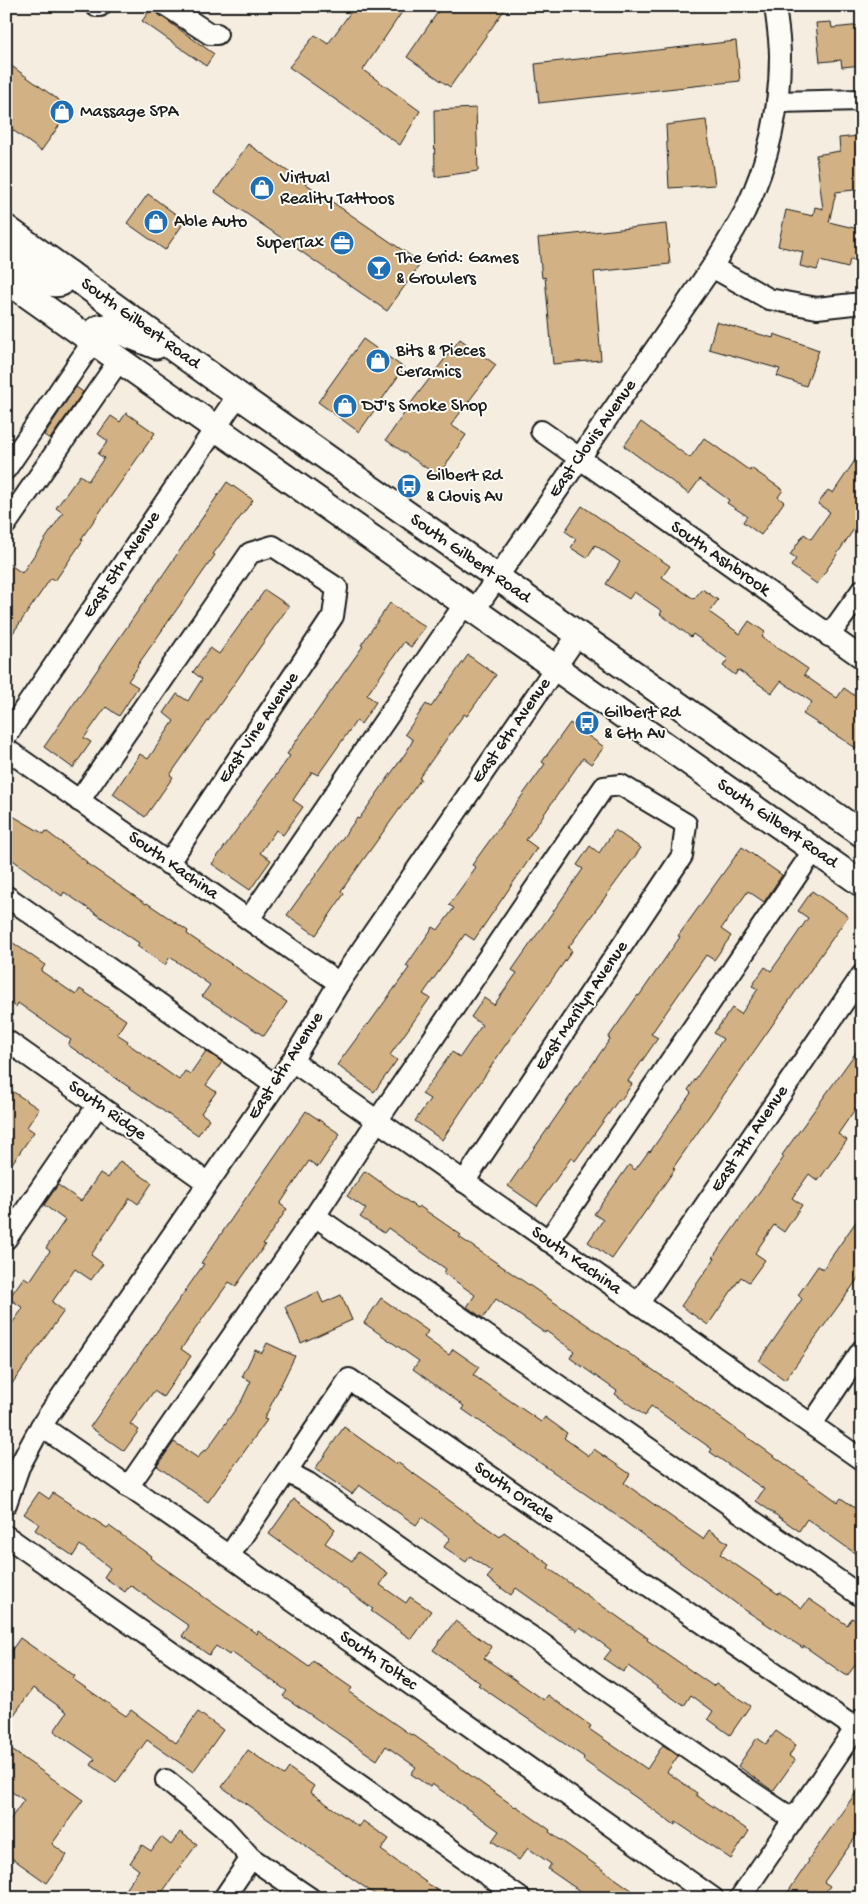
<svg xmlns="http://www.w3.org/2000/svg" width="868" height="1904" viewBox="0 0 868 1904" font-family="'Gochi Hand',sans-serif">
	<style>
		.building { fill: #d2b285; stroke: #1c1c1c }
		.lines { fill: none; stroke-linecap: round; stroke-linejoin: round }
		.minor-casing { stroke: #1c1c1c; stroke-width: 24 }
		.major-casing { stroke: #1c1c1c; stroke-width: 29 }
		.minor { stroke: #fdfcf7; stroke-width: 20 }
		.major { stroke: #fdfcf7; stroke-width: 25 }
		.labels { text-anchor: middle; dominant-baseline: central; stroke-width: 4; stroke-linejoin: round; paint-order: stroke }
		.poi-label { font-size: 18px; fill: #1c1c1c; stroke: #fdfcf7; text-anchor: start }
		.street-label { font-size: 18px; fill: #1c1c1c; stroke: #fdfcf7 }
	</style>
	<rect width="100%" height="100%" fill="#f4ede0"/>
	<filter id="ink" filterUnits="userSpaceOnUse"><feTurbulence type="fractalNoise" baseFrequency=".02" numOctaves="2"/><feDisplacementMap in="SourceGraphic" scale="10" xChannelSelector="R" yChannelSelector="G"/><feConvolveMatrix kernelMatrix="1 2 1 2 8 2 1 2 1" color-interpolation-filters="sRGB"/></filter>
	<g filter="url(#ink)">
		<g class="building">
			<path d="M355,6H406L363,70L420,111L400,145L289,67L315,35L328,44Z"/>
			<path d="M442,6H507L450,87L407,57Z"/>
			<path d="M151,9L214,54L206,66L142,21Z"/>
			<path d="M831,22L832,28L862,25V65L842,67L841,60L820,62L816,23Z"/>
			<path d="M736,41L740,81L539,103L535,64Z"/>
			<path d="M6,62L71,109L41,151L6,125Z"/>
			<path d="M476,108L478,171L435,177L434,110Z"/>
			<path d="M706,120L715,185L669,188L666,125Z"/>
			<path d="M859,136L862,160V189L836,192L829,222L862,230V262L850,259L848,268L820,261L817,270L800,266L803,252L778,246L786,210L813,216L815,207L823,209L816,155L840,151L839,138Z"/>
			<path d="M248,144L421,263L387,311L215,192Z"/>
			<path d="M148,194L185,221L165,250L127,223Z"/>
			<path d="M666,224L670,264L594,272L601,360L553,364L545,277L542,278L538,238Z"/>
			<path d="M716,322L773,338L774,334L819,350L806,386L777,376L780,369L709,349Z"/>
			<path d="M363,339L404,368L359,432L318,402Z"/>
			<path d="M460,339L496,365L451,425L466,435L438,476L386,440L414,399Z"/>
			<path d="M76,387L83,392L50,439L44,435Z"/>
			<path d="M126,413L155,433L81,539L83,540L55,581L51,578L6,643V562L22,573L63,513L56,508L80,475L88,481L104,458L98,454L108,441L98,434L111,416L120,422Z"/>
			<path d="M641,422L690,458L704,438L750,471L751,468L783,490L778,497L784,502L761,535L743,522L747,516L727,503L729,500L700,479L689,494L624,446Z"/>
			<path d="M862,450V517L817,584L791,566L796,559L790,555L804,534L811,539L830,512L818,504L828,490L833,493Z"/>
			<path d="M227,482L253,500L213,554L215,555L137,666L138,667L128,681L138,687L119,716L106,707L84,738L91,742L73,768L44,747Z"/>
			<path d="M582,506L670,566L662,577L694,599L702,589L718,600L709,612L740,634L749,621L765,632L762,637L808,669L804,675L837,698L844,688L862,701V752L803,714L812,702L781,681L772,693L738,670L735,675L723,666L728,659L693,634L691,637L660,614L662,611L634,592L629,599L606,584L620,562L595,545L587,558L571,548L576,539L565,531Z"/>
			<path d="M265,590L289,606L170,775L173,777L145,817L113,794L140,754L148,759L174,721L164,713L177,694L188,701L202,679L193,672L210,648L219,654Z"/>
			<path d="M390,603L425,627L411,647L404,642L367,695L376,702L361,724L356,721L318,775L312,772L293,800L303,807L283,835L276,830L260,853L271,860L250,890L212,864L290,756L287,754L363,646L361,645Z"/>
			<path d="M468,655L496,675L467,716L464,714L419,778L421,779L341,891L344,894L316,935L287,915L357,818L359,819L407,751L413,740L405,734L426,704L431,707Z"/>
			<path d="M570,723L604,747L591,764L583,758L526,840L537,848L474,940L465,934L423,994L430,998L390,1055L397,1060L374,1092L337,1065L367,1024L368,1025L409,968L406,966L433,927L438,930L454,908L449,905L476,867L472,865L545,764L542,762Z"/>
			<path d="M6,812L44,834L46,831L87,862L86,863L146,904L147,903L188,931L187,934L287,1002L264,1036L202,996L210,985L170,957L165,965L137,946L139,943L64,892L62,896L6,855Z"/>
			<path d="M615,830L641,848L568,948L572,951L502,1050L442,1140L415,1121L430,1099L422,1094L452,1052L460,1057L482,1025L471,1017L484,998L494,1005L517,973L512,970L583,869L577,865L590,846L599,853Z"/>
			<path d="M742,847L782,875L764,902L748,891L721,929L731,936L714,960L706,955L651,1034L658,1038L628,1081L632,1084L621,1100L619,1099L575,1161L571,1158L537,1206L508,1186L610,1039L608,1038L638,995L639,996L680,937L678,936Z"/>
			<path d="M812,891L848,916L673,1168L675,1169L612,1259L588,1242L603,1220L594,1214L629,1165L635,1170L649,1151L650,1152L691,1093L688,1090L723,1039L714,1033L732,1008L741,1014L758,989L752,986L765,967L771,971L793,940L808,918L798,911Z"/>
			<path d="M6,938L45,965L41,971L76,995L80,989L126,1020L117,1034L128,1041L127,1043L179,1080L185,1071L190,1074L206,1051L222,1062L206,1085L216,1092L201,1113L209,1119L198,1135L68,1045L71,1040L18,1003L16,1007L6,1000Z"/>
			<path d="M862,1044V1099L838,1134L847,1140L818,1181L809,1174L792,1198L802,1205L784,1232L774,1225L755,1253L765,1260L749,1282L741,1277L708,1325L681,1306L715,1258L713,1257L784,1157L782,1155Z"/>
			<path d="M6,1087L39,1109L27,1127L34,1132L6,1172Z"/>
			<path d="M306,1111L340,1134L318,1167L309,1161L280,1204L287,1209L263,1244L265,1245L236,1286L229,1282L181,1349L191,1356L163,1397L154,1391L130,1424L139,1430L124,1451L90,1427L204,1264L201,1263Z"/>
			<path d="M120,1161L152,1183L138,1204L130,1198L91,1255L103,1264L91,1280L75,1269L52,1302L64,1311L6,1392V1332L23,1308L9,1298L24,1277L30,1281L50,1251L46,1248L65,1220L44,1205L58,1185L81,1201L100,1173L108,1178Z"/>
			<path d="M365,1171L417,1208L419,1206L461,1235L459,1237L669,1381L838,1502L841,1498L862,1513V1546L856,1554L807,1519L799,1531L756,1501L764,1489L710,1452L712,1449L651,1406L645,1416L615,1394L617,1391L570,1358L574,1351L546,1331L545,1333L496,1299L483,1318L467,1307L475,1295L444,1273L446,1269L388,1228L384,1233L360,1217L366,1209L347,1196Z"/>
			<path d="M862,1213V1273L785,1380L759,1361L802,1299L798,1295L818,1266L823,1269Z"/>
			<path d="M318,1292L323,1303L341,1295L352,1320L301,1343L285,1307Z"/>
			<path d="M381,1298L428,1331L424,1337L449,1355L453,1349L479,1367L473,1375L541,1422L545,1417L567,1433L564,1438L589,1456L594,1449L630,1474L624,1483L673,1518L703,1539L709,1530L728,1543L720,1554L778,1594L779,1592L802,1608L809,1599L847,1625L852,1618L862,1625V1656L847,1676L804,1646L803,1648L745,1610L613,1513L462,1409L464,1406L413,1369L419,1361L364,1323Z"/>
			<path d="M267,1343L295,1356L264,1419L267,1420L208,1502L157,1466L174,1442L198,1458L204,1450L206,1451L242,1400L251,1381L242,1377L255,1350L262,1353Z"/>
			<path d="M344,1427L396,1464L397,1462L440,1492L439,1493L500,1537L504,1532L550,1565L548,1568L648,1638L647,1640L713,1686L716,1683L750,1706L730,1735L708,1719L713,1711L691,1695L684,1706L628,1666L623,1672L604,1659L611,1650L580,1627L577,1631L516,1588L511,1595L487,1578L492,1572L470,1556L466,1562L444,1547L450,1538L422,1517L416,1525L359,1485L352,1494L315,1469Z"/>
			<path d="M39,1492L49,1499L53,1493L107,1528L109,1526L151,1556L150,1558L201,1594V1595L257,1634L258,1631L309,1667L313,1661L352,1688L349,1692L411,1735L412,1734L515,1807L516,1806L550,1830L549,1832L643,1898H590L548,1869L551,1864L528,1848L519,1860L492,1841L499,1831L432,1784L430,1787L411,1774L416,1767L386,1746L377,1760L283,1696L287,1691L231,1652L229,1655L216,1646L209,1655L182,1636L189,1626L130,1585L125,1592L104,1577L110,1568L80,1545L73,1556L35,1530L39,1524L24,1514Z"/>
			<path d="M294,1499L335,1529L325,1543L352,1561L358,1552L388,1573L380,1585L406,1603L410,1597L431,1611L411,1639L371,1611L373,1609L269,1534Z"/>
			<path d="M455,1621L492,1647L484,1658L544,1700L548,1695L591,1726L589,1729L647,1769L663,1745L678,1756L667,1772L697,1793L696,1795L749,1831L731,1859L676,1822L675,1825L583,1760L584,1757L478,1685L480,1683L433,1650Z"/>
			<path d="M20,1638L75,1676L73,1679L126,1716L131,1710L176,1743L198,1712L223,1730L193,1772L147,1740L116,1783L91,1765L95,1759L54,1731L67,1712L33,1688L6,1726V1658Z"/>
			<path d="M776,1731L796,1745L789,1756L795,1760L773,1791L738,1766L757,1738L766,1744Z"/>
			<path d="M6,1746L83,1800L52,1844L67,1855L47,1883L6,1854V1825L24,1800L6,1788Z"/>
			<path d="M248,1750L284,1775L289,1768L314,1786L310,1792L359,1827L363,1821L389,1839L381,1850L448,1898H380L222,1787Z"/>
			<path d="M862,1784V1828L824,1882L830,1886L821,1898H784L809,1861L808,1860Z"/>
			<path d="M180,1832L197,1844L158,1898H119L139,1870L130,1863L142,1845L151,1851L161,1837L171,1845Z"/>
		</g>
		<g class="lines">
			<defs>
				<g id="minor">
					<path d="M96,6H100"/>
					<path d="M167,6L210,34H217"/>
					<path d="M777,102L862,100"/>
					<path d="M712,267L769,299L817,308L862,303"/>
					<path d="M541,431L862,658"/>
					<path d="M6,469L94,340"/>
					<path d="M6,524L120,359"/>
					<path d="M474,611L712,267C723,249 735,230 745,211C768,163 780,109 780,56C780,39 777,22 775,6"/>
					<path d="M829,636L862,590"/>
					<path d="M6,736L238,395"/>
					<path d="M6,749L339,983"/>
					<path d="M79,801L250,553L273,546L337,588L333,616L168,864"/>
					<path d="M6,896L275,1085"/>
					<path d="M249,919L464,605"/>
					<path d="M6,1040L208,1183"/>
					<path d="M292,1061L862,1460"/>
					<path d="M315,1216L862,1597"/>
					<path d="M6,1239L98,1105"/>
					<path d="M548,1241L814,850"/>
					<path d="M638,1304L862,975"/>
					<path d="M812,1424L862,1350"/>
					<path d="M41,1426L229,1556L713,1898"/>
					<path d="M287,1472L308,1483L461,1591L541,1643L589,1679L728,1776L793,1819"/>
					<path d="M128,1487L315,1216L377,1121L604,787L621,785L686,824L682,856L464,1182"/>
					<path d="M6,1504L19,1467L41,1426L292,1061L339,983L577,636"/>
					<path d="M6,1536L520,1898"/>
					<path d="M229,1556L349,1379L855,1728"/>
					<path d="M166,1780L223,1827L251,1858L310,1898"/>
					<path d="M224,1898L251,1858"/>
					<path d="M740,1898L862,1719"/>
				</g>
				<g id="major">
					<path d="M6,228L238,395L862,834"/>
					<path d="M6,258C21,268 42,288 61,283L70,274"/>
					<path d="M6,280L862,884"/>
					<path d="M88,336L99,328L108,327L156,346"/>
				</g>
			</defs>
			<use href="#minor" class="minor-casing"/>
			<use href="#major" class="major-casing"/>
			<use href="#minor" class="minor"/>
			<use href="#major" class="major"/>
		</g>
	</g>
	<defs>
		<symbol id="shop-disc" viewBox="-11 -11 22 22"><circle r="9.5" fill="#1f6fb2" stroke="#fdfcf7"/><path d="M-5-2.5h2.3a2.7 3.5 0 0 1 5.4 0H5L5.5 6h-11ZM-1.5-2.5h3a1.5 2.3 0 0 0-3 0Z" fill="#fff"/></symbol>
		<symbol id="office-disc" viewBox="-11 -11 22 22"><circle r="9.5" fill="#1f6fb2" stroke="#fdfcf7"/><path d="M-6-3h4V-5.5h4V-3h4V5H-6ZM-1-4.5V-3h2v-1.5ZM-6 0V1H6V0Z" fill="#fff"/></symbol>
		<symbol id="bar-disc" viewBox="-11 -11 22 22"><circle r="9.5" fill="#1f6fb2" stroke="#fdfcf7"/><path d="M-6-5H6L.8 .8V4.5H3.5V6h-7V4.5H-.8V.8Z" fill="#fff"/></symbol>
		<symbol id="bus-disc" viewBox="-11 -11 22 22"><circle r="9.5" fill="#1f6fb2" stroke="#fdfcf7"/><path d="M-5-6H5V4H4V6H2V4H-2V6H-4V4H-5ZM-3.5-4V0h7V-4ZM-3.5 1.2v1.5H-2V1.2ZM2 1.2v1.5H3.5V1.2Z" fill="#fff"/></symbol>
	</defs>
	<g fill-rule="evenodd">
		<use href="#shop-disc" x="48" y="98" width="28" height="28"/>
		<use href="#shop-disc" x="248" y="174" width="28" height="28"/>
		<use href="#shop-disc" x="142" y="208" width="28" height="28"/>
		<use href="#office-disc" x="328" y="229" width="28" height="28"/>
		<use href="#bar-disc" x="365" y="254" width="28" height="28"/>
		<use href="#shop-disc" x="364" y="347" width="28" height="28"/>
		<use href="#shop-disc" x="331" y="392" width="28" height="28"/>
		<use href="#bus-disc" x="395" y="472" width="28" height="28"/>
		<use href="#bus-disc" x="573" y="709" width="28" height="28"/>
	</g>
	<g class="labels">
		<g class="poi-label">
			<text x="80" y="112">Massage SPA</text>
			<text x="280" y="178">Virtual<tspan x="280" dy="21">Reality Tattoos</tspan></text>
			<text x="174" y="222">Able Auto</text>
			<text x="324" y="243" text-anchor="end">SuperTax</text>
			<text x="396" y="258">The Grid: Games<tspan x="396" dy="21">&amp; Growlers</tspan></text>
			<text x="396" y="351">Bits &amp; Pieces<tspan x="396" dy="21">Ceramics</tspan></text>
			<text x="362" y="406">DJ's Smoke Shop</text>
			<text x="426" y="476">Gilbert Rd<tspan x="426" dy="21">&amp; Clovis Av</tspan></text>
			<text x="604" y="713">Gilbert Rd<tspan x="604" dy="21">&amp; 6th Av</tspan></text>
		</g>
		<g class="street-label">
			<text transform="translate(140 324) rotate(36)">South Gilbert Road</text>
			<text transform="translate(593 439) rotate(-55)">East Clovis Avenue</text>
			<text transform="translate(470 559) rotate(35)">South Gilbert Road</text>
			<text transform="translate(720 559) rotate(35)">South Ashbrook</text>
			<text transform="translate(122 565) rotate(-56)">East 5th Avenue</text>
			<text transform="translate(259 728) rotate(-56)">East Vine Avenue</text>
			<text transform="translate(512 731) rotate(-55)">East 6th Avenue</text>
			<text transform="translate(777 824) rotate(35)">South Gilbert Road</text>
			<text transform="translate(173 866) rotate(35)">South Kachina</text>
			<text transform="translate(582 1006) rotate(-56)">East Marilyn Avenue</text>
			<text transform="translate(286 1066) rotate(-57)">East 6th Avenue</text>
			<text transform="translate(107 1111) rotate(35)">South Ridge</text>
			<text transform="translate(750 1139) rotate(-56)">East 7th Avenue</text>
			<text transform="translate(576 1261) rotate(35)">South Kachina</text>
			<text transform="translate(514 1493) rotate(35)">South Oracle</text>
			<text transform="translate(378 1661) rotate(35)">South Toltec</text>
		</g>
	</g>
	<rect width="868" height="1904" fill="none" stroke="#fdfcf7" stroke-width="25"/>
	<rect x="12" y="12" width="843" height="1879" fill="none" stroke="#1c1c1c" stroke-width="2" filter="url(#ink)"/>
</svg>
